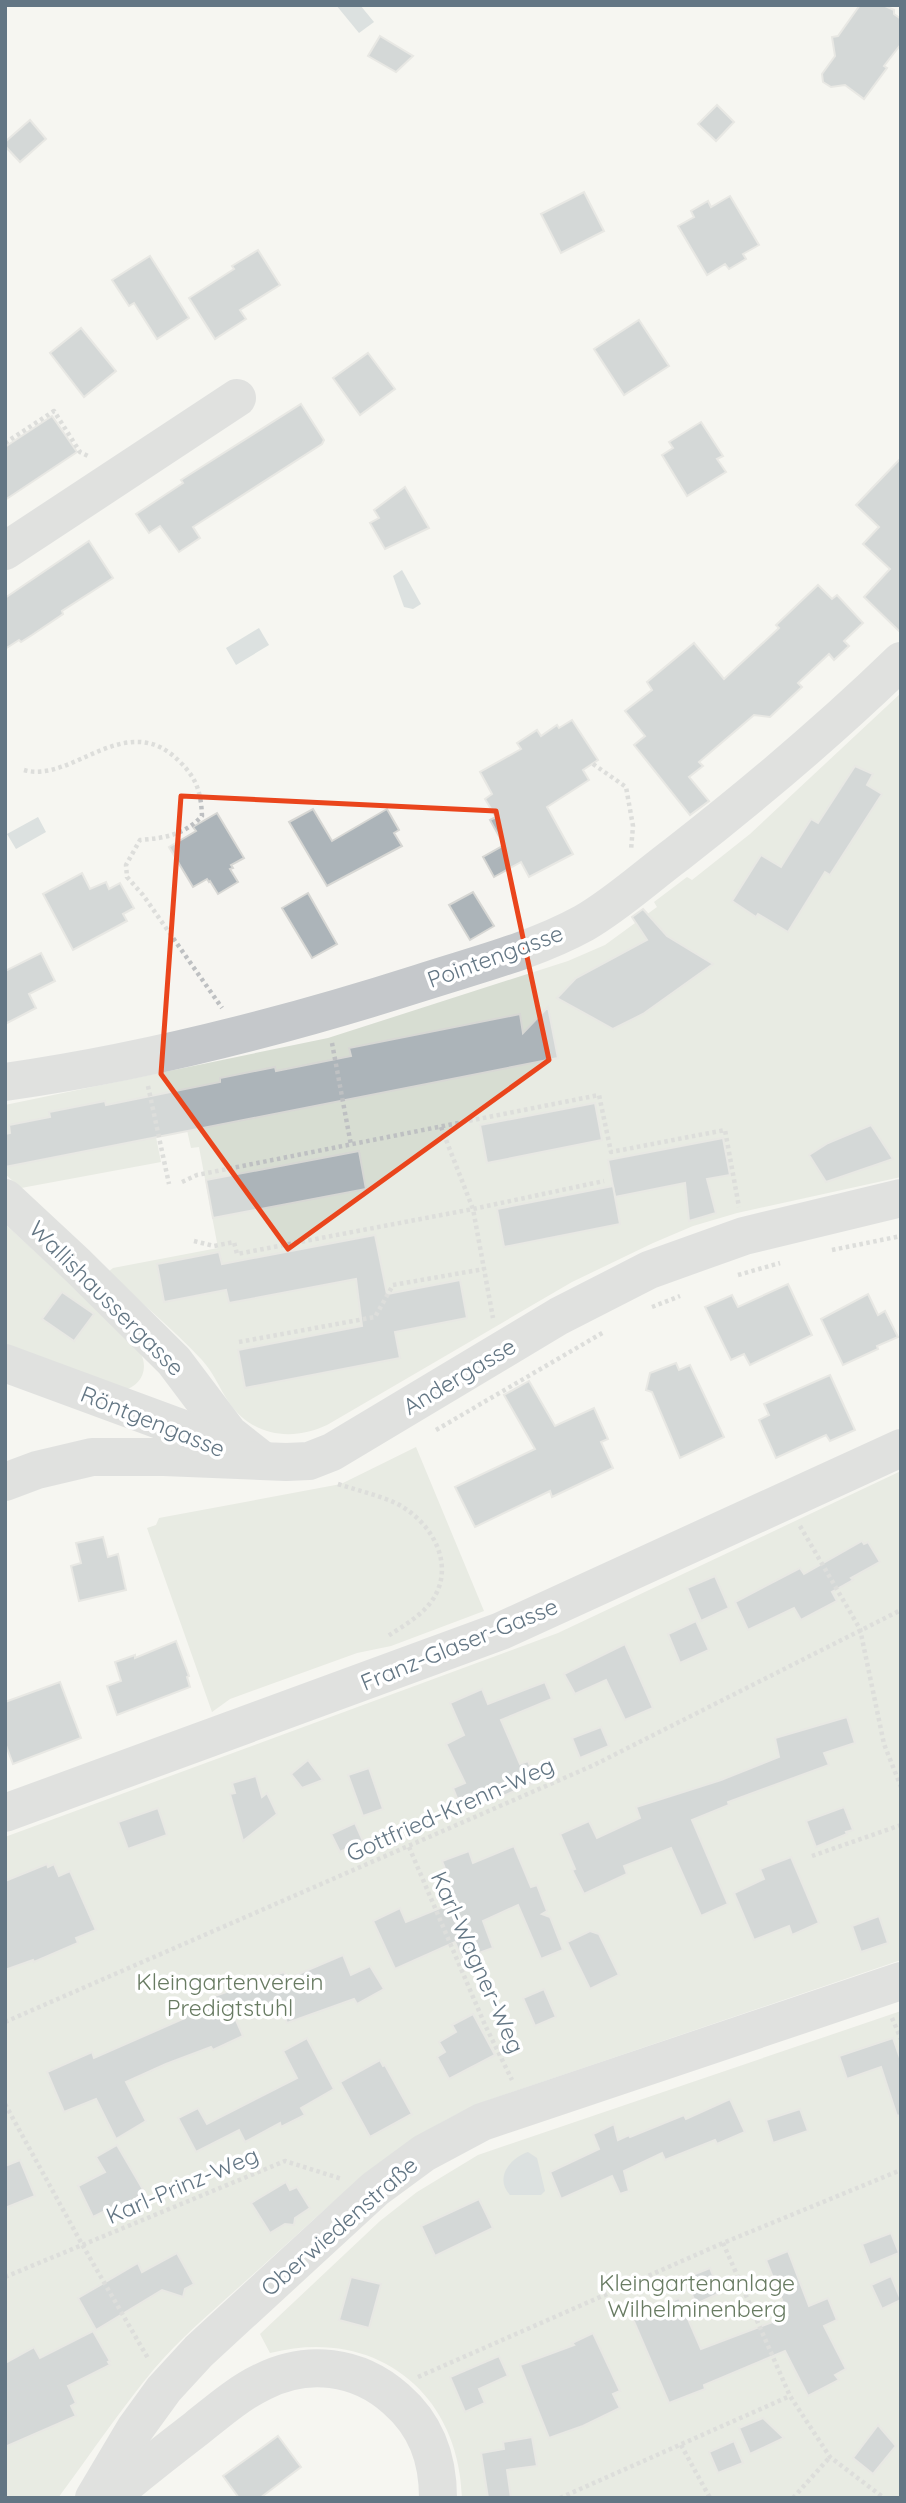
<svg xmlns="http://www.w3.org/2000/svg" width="906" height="2503" viewBox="0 0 906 2503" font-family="Quicksand,sans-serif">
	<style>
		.green { fill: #d7ddd2 }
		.water { fill: #bcc8cc }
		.building { fill: #acb4b9; stroke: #d7d7d4; stroke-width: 2 }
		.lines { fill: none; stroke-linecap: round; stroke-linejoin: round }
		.path { stroke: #bec0c2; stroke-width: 4.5; stroke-dasharray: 3.5 3.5; stroke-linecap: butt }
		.minor { stroke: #c5c8cb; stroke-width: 38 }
		.marked { fill: none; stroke: #ea451c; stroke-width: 5; stroke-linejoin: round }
		.labels { text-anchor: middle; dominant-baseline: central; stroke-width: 7; stroke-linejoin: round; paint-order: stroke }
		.street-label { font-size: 23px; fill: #637684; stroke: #fff }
		.park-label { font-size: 23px; fill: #687b62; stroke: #fff }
	</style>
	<rect width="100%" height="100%" fill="#f6f5f1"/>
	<g class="green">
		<path d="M901,693V1177L737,1213L693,1226L653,1243L572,1282L327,1425C291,1442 251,1436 228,1401C219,1387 213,1372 202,1360C173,1329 139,1301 108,1272L113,1268L218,1248L199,1147L191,1148L187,1130L156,1137L161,1162L21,1188L5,1174V1105L328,1038L568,961L605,945L657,907L654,902L687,877L692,880L750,834Z"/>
		<path d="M5,1224C37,1253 68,1282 100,1312C113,1324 133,1338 141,1354C149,1371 140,1386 123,1391L5,1350Z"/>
		<path d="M416,1447L484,1611L391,1646L357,1653L230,1699L212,1712L147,1528L156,1525L159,1518L341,1484Z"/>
		<path d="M901,1471V1960L489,2100C398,2135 329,2207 258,2270C224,2301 183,2335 154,2369C120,2410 90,2455 58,2498H5V1837L558,1633Z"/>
		<path d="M901,2011V2498H462C459,2391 374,2326 270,2353L260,2334L380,2221L417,2192L478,2155Z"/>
	</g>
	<g class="water">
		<path d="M336,5H360L374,22L359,33Z"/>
		<path d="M402,570L421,604L413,609L404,607L393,576Z"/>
		<path d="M259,628L269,645L236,665L226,648Z"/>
		<path d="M38,817L46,832L16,849L7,834Z"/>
		<path d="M528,2152L537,2158L545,2191L541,2195H510C494,2178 510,2158 528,2152Z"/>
	</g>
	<g class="building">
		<path d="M860,5H883L894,10V14L901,19V44L884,66L887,68L864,99L845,85L831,87L823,82L822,74L835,56L832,37L838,36Z"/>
		<path d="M380,36L413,56L396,72L368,56Z"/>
		<path d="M717,105L734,122L716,141L698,124Z"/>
		<path d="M30,120L46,139L20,162L5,146V142Z"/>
		<path d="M584,192L604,231L561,253L541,214Z"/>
		<path d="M730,196L759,245L743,254L746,259L729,269L725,264L707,275L678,226L694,217L691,211L708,201L711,207Z"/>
		<path d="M258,250L280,285L240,310L246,319L215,339L189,298L234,269L232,266Z"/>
		<path d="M150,256L189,318L157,339L134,303L129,306L112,280Z"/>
		<path d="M639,320L669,366L624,395L594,349Z"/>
		<path d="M81,328L116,371L84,397L50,353Z"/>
		<path d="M368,353L395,389L360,415L333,378Z"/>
		<path d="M301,404L324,440L322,444L193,527L200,538L179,552L160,526L149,533L136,514L183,483L181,480Z"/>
		<path d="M52,416L77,452L5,500V447Z"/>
		<path d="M701,422L723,456L717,459L726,472L687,496L662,455L673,448L669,442Z"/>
		<path d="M901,458V633L864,597L890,569L863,544L879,527L856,505Z"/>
		<path d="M405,487L429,528L385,549L370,523L379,518L374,510Z"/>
		<path d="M89,541L113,578L62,611L63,614L32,635L21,642L19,640L5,649V598Z"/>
		<path d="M818,585L832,599L837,595L863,623L844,641L849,646L834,660L829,654L798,683L802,687L770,717L754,715L699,762L703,766L689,777L709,801L690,815L634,745L645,736L625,711L652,690L647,682L694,643L724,679L779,628L776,625Z"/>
		<path d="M572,720L598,760L583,770L589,780L547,807L573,854L529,877L521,862L494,877L483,857L504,845L490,820L496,817L485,799L492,794L480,772L521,749L517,743L537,730L541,736L557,725L559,728Z"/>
		<path d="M855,766L873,774L867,785L882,794L830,875L825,872L788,932L758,914L756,917L732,901L761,855L781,867L811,819L818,823Z"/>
		<path d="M313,809L332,841L387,809L399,830L394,833L402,846L327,886L289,822Z"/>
		<path d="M217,813L244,858L231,865L233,868L230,869L238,882L218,894L210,881L209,882L207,879L193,887L169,847L196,831L193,827Z"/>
		<path d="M82,873L90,889L106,882L109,889L120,883L134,908L123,914L127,921L73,950L43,894Z"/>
		<path d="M473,892L494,926L470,940L449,905Z"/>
		<path d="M308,893L337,944L312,958L282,908Z"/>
		<path d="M643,909L667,936L713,964L643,1014L613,1029L557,998L576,978L647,940L632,917Z"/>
		<path d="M41,953L55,981L29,994L36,1008L5,1024V971Z"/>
		<path d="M548,1007L558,1058L5,1167V1134L10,1133L9,1125L50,1117L49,1112L105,1101L106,1105L220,1082V1078L275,1067L276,1071L351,1056L349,1048L520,1014L523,1033Z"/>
		<path d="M595,1103L602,1140L487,1163L480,1125Z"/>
		<path d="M871,1125L893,1159L826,1182L809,1155L828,1143Z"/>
		<path d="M723,1138L730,1175L707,1179L716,1213L689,1221L685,1183L615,1197L608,1160Z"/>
		<path d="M359,1151L366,1189L213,1218L206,1180Z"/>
		<path d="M613,1186L620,1224L504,1247L497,1209Z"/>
		<path d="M375,1235L387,1294L460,1280L467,1318L395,1332L400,1358L245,1388L238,1350L362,1326L356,1279L229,1303L226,1290L164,1302L157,1264L219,1252L222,1264Z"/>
		<path d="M788,1284L812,1335L750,1365L744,1354L731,1360L705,1307L732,1295L738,1307Z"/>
		<path d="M62,1292L94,1314L74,1341L42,1319Z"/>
		<path d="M868,1294L878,1315L885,1311L898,1337L877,1346L878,1349L843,1365L821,1319Z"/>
		<path d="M676,1363L679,1370L690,1365L724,1437L680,1458L652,1392L646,1390L650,1373Z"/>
		<path d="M830,1375L855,1430L830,1441L826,1435L776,1458L759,1420L769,1415L764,1404Z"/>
		<path d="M529,1381L555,1426L594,1408L608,1439L601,1442L613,1468L552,1497L550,1491L475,1527L455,1487L535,1449L504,1395Z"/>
		<path d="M103,1537L108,1557L118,1554L126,1590L79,1601L71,1566L81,1563L76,1543Z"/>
		<path d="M862,1541L864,1544L868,1542L880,1562L851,1578L853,1580L832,1592L837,1601L801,1620L794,1608L748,1630L735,1602L800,1568L804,1574Z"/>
		<path d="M715,1576L729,1608L701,1621L687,1588Z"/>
		<path d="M696,1621L709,1650L680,1663L668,1634Z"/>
		<path d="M176,1641L189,1676L187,1677L190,1687L117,1715L107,1686L121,1681L115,1662L135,1655V1658Z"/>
		<path d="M625,1644L653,1708L625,1720L606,1680L575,1694L564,1674Z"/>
		<path d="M60,1682L81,1738L13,1764L5,1743V1702Z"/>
		<path d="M545,1682L552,1699L501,1720L520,1764L528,1761L536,1782L463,1813L453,1788L465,1783L446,1744L464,1735L450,1703L482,1689L488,1704Z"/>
		<path d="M847,1717L855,1743L824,1753L829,1765L728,1802L729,1805L692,1820L728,1904L701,1916L671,1848L624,1866L627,1874L584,1894L572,1870L575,1869L560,1834L589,1821L597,1838L640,1818L636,1807L721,1780L779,1757L775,1738Z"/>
		<path d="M601,1727L609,1746L580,1758L572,1738Z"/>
		<path d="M308,1760L323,1780L302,1788L291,1774Z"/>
		<path d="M369,1768L383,1809L363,1816L348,1775Z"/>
		<path d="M256,1776L262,1797L267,1793L277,1814L243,1841L230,1794L235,1793L232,1783Z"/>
		<path d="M844,1807L853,1830L846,1832L847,1834L816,1847L806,1821Z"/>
		<path d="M158,1808L167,1835L128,1849L118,1822Z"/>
		<path d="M355,1823L363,1841L340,1852L331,1834Z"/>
		<path d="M514,1846L531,1887L537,1885L547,1911L542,1914L550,1917L563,1950L541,1959L518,1905L483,1921L493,1948L462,1959L455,1942L395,1969L373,1921L400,1908L406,1922L455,1902L445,1877L448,1876L442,1861L469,1851L473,1863Z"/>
		<path d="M791,1857L819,1923L792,1935L789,1926L754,1940L734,1893L764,1879L760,1869Z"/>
		<path d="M47,1864L48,1867L54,1864L59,1876L70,1871L96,1930L76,1938L78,1943L34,1962L33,1960L5,1970V1881Z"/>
		<path d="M879,1916L888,1943L861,1952L852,1926Z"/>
		<path d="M590,1931L599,1934L619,1975L590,1989L567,1942Z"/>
		<path d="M343,1955L351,1975L370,1966L384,1989L357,2004L354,1999L287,2023L278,2001L235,2018L243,2036L213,2050L211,2047L166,2064L126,2082L146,2121L116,2139L96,2099L64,2112L47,2072L92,2052L94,2058L185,2018L184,2015L211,2004L209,1998L284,1972L287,1979Z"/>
		<path d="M544,1989L556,2017L535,2026L523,1998Z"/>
		<path d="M473,2014L495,2055L449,2079L437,2057L445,2052L439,2042L456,2032L452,2025Z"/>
		<path d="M307,2038L334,2089L301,2108L305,2115L281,2127L280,2123L245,2142L239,2130L196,2152L178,2118L198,2108L207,2124L297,2078L283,2051Z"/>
		<path d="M893,2038L901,2061V2115L897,2116L881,2067L847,2079L839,2056Z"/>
		<path d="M380,2060L383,2066L385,2065L412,2114L370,2137L340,2082Z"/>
		<path d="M730,2099L745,2132L717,2144L715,2140L665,2160L662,2153L624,2171L629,2191L620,2194L612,2176L561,2199L550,2172L599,2149L593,2134L614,2124L618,2140L629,2135L630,2137L684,2115L686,2119Z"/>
		<path d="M800,2109L808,2131L773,2143L766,2120Z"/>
		<path d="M117,2145L145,2193L121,2207L119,2204L93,2217L78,2186L105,2172L96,2157Z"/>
		<path d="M20,2160L35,2196L5,2208V2166Z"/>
		<path d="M286,2182L290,2190L297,2187L310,2208L295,2218L294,2225L285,2224L270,2233L251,2203Z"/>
		<path d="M479,2199L493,2228L435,2256L421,2226Z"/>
		<path d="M891,2233L899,2253L870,2265L862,2244Z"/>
		<path d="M788,2251L809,2306L828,2298L837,2320L824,2326L846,2369L835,2375L839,2380L808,2396L785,2351L704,2385L705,2389L669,2403L632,2317L679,2298L701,2349L783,2318L788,2315L766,2260Z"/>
		<path d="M177,2253L194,2284L185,2289L183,2297L162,2290L96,2330L78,2298L138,2263L142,2272Z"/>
		<path d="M710,2268L720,2293L696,2304L685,2278Z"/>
		<path d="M891,2276L901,2300L882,2309L871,2285Z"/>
		<path d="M351,2277L381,2284L369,2328L339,2320Z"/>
		<path d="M93,2331L110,2361L108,2362L110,2365L68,2386L76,2403L71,2406L76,2416L5,2447V2363L34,2347L40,2358Z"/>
		<path d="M593,2333L620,2391L613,2394L620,2408L583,2426L549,2438L520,2365L574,2345L572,2343Z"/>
		<path d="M499,2356L508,2376L479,2389L485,2403L465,2412L450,2377Z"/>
		<path d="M763,2418L784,2438L750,2454L739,2428Z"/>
		<path d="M878,2425L896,2446L873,2474L853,2458Z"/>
		<path d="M278,2436L301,2467L260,2498H239L223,2476Z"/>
		<path d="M532,2437L537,2466L507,2470L511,2498H488L481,2453L504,2449L503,2442Z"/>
		<path d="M734,2441L743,2463L718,2473L709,2452Z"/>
	</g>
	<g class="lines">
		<g class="path">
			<path d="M5,443L54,411L80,452L90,457"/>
			<path d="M593,764L626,787L633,826L631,850"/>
			<path d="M24,770C73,784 127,706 181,763C197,779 201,793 202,816C184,835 165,838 140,840L126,865L127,877L143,895L222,1008"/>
			<path d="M332,1043L351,1145"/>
			<path d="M148,1086L169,1184"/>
			<path d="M441,1127L473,1209L493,1318"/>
			<path d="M182,1182L197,1175L599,1095L611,1152L725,1130L739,1207"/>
			<path d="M194,1241L214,1246L234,1242L237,1254L473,1209L604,1181"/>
			<path d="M832,1250L901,1236"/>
			<path d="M738,1275L780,1263"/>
			<path d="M652,1307L680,1296"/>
			<path d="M239,1342L375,1317L393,1285L484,1269"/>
			<path d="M436,1430L604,1332"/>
			<path d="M338,1484C356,1490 374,1494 391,1501C434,1519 462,1573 424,1610C414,1620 400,1628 388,1636"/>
			<path d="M800,1526L860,1629L884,1744L901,1787"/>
			<path d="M409,1847L485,2025L512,2080"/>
			<path d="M812,1856L901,1825"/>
			<path d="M892,2018L901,2039"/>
			<path d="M5,2022L594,1765L901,1610"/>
			<path d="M5,2104L83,2246L149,2360"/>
			<path d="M723,2243L790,2396L830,2457L884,2498"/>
			<path d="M5,2277L285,2161L342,2179"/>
			<path d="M418,2377L723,2243L901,2170"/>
			<path d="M681,2445L710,2498"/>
			<path d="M560,2498L790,2396"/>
			<path d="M793,2498L830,2457"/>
		</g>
		<g class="minor">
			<path d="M5,551L237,398"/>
			<path d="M5,1082C146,1062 285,1026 420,983C475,965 533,951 584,923C617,904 646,877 677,854C755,793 830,730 901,661"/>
			<path d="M5,1198L77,1265L174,1361L229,1434L262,1460"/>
			<path d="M5,1363L181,1428L223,1453L233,1454"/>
			<path d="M5,1482L37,1470L92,1457H164L286,1462L309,1461L332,1452L559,1316L649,1270L744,1236L901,1198"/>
			<path d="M5,1813L501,1631L901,1448"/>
			<path d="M94,2498L135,2429L164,2389L199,2351L375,2189L424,2153L482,2122L901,1981"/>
			<path d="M109,2498C138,2474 167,2451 197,2428C217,2412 239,2393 262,2382C307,2359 358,2365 396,2399C426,2425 438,2458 438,2498"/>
		</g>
	</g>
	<path d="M0 0H906V2503H0ZM181,796L496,811L549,1060L288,1249L161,1074Z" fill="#f6f5f1" fill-opacity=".55" fill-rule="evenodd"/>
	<path class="marked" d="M181,796L496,811L549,1060L288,1249L161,1074Z"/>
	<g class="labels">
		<g class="street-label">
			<text transform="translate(495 956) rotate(-20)">Pointengasse</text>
			<text transform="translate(107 1298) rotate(45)">Wallishaussergasse</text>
			<text transform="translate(459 1376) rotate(-31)">Andergasse</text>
			<text transform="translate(153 1421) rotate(22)">Röntgengasse</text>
			<text transform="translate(459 1644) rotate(-22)">Franz-Glaser-Gasse</text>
			<text transform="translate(450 1809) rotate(-24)">Gottfried-Krenn-Weg</text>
			<text transform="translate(478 1962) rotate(66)">Karl-Wagner-Weg</text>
			<text transform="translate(182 2185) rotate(-23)">Karl-Prinz-Weg</text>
			<text transform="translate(339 2226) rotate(-41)">Oberwiedenstraße</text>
		</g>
		<g class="park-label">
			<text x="230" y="1981">Kleingartenverein<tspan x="230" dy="26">Predigtstuhl</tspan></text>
			<text x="697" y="2282">Kleingartenanlage<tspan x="697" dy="26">Wilhelminenberg</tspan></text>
		</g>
	</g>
	<rect width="906" height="2503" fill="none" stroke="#637684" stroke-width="14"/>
</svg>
